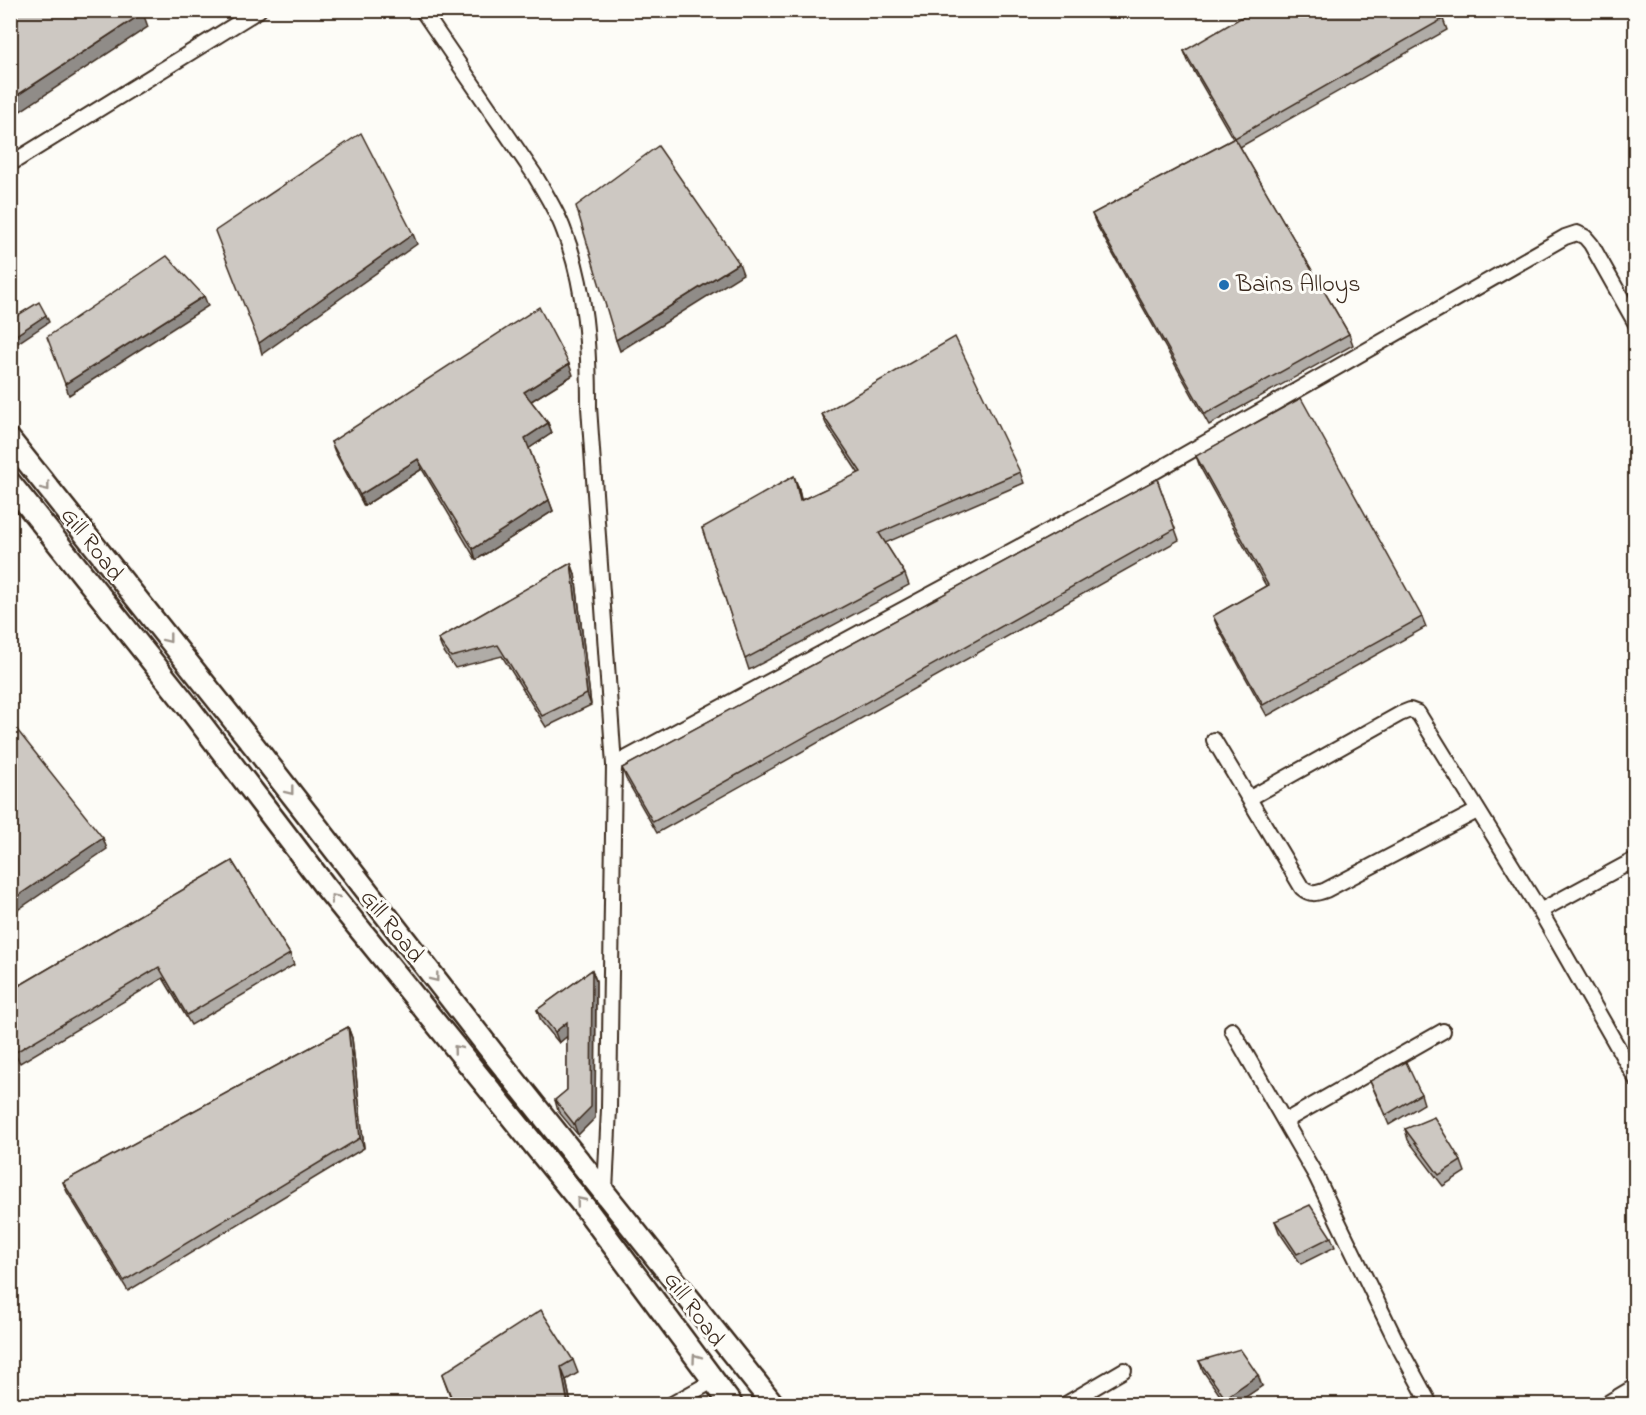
<svg xmlns="http://www.w3.org/2000/svg" width="1646" height="1415" viewBox="0 0 1646 1415" font-family="'Indie Flower',sans-serif">
	<style>
		.lines { fill: none; stroke-linecap: round; stroke-linejoin: round }
		.minor-casing { stroke: #3b2a1e; stroke-width: 18 }
		.primary-casing { stroke: #3b2a1e; stroke-width: 26 }
		.minor { stroke: #fdfcf7; stroke-width: 14 }
		.primary { stroke: #fdfcf7; stroke-width: 21 }
		.wall { fill: #b0aca7; stroke: #3b2a1e; stroke-width: 1.5 }
		.shaded-wall { fill: #908c88; stroke: #3b2a1e; stroke-width: 1.5 }
		.building { fill: #cdc8c2; stroke: #3b2a1e; stroke-width: 1.5 }
		.oneway { stroke: #9c938a }
		.poi-dot { fill: #1f6fb2; stroke: #fdfcf7; stroke-width: 2 }
		.labels { text-anchor: middle; dominant-baseline: central; stroke-width: 6; stroke-linejoin: round; paint-order: stroke }
		.poi-label { font-size: 24px; fill: #3b2a1e; stroke: #fdfcf7; text-anchor: start }
		.street-label { font-size: 24px; fill: #3b2a1e; stroke: #fdfcf7 }
	</style>
	<rect width="100%" height="100%" fill="#fdfcf7"/>
	<filter id="ink" filterUnits="userSpaceOnUse"><feTurbulence type="fractalNoise" baseFrequency=".0167" numOctaves="2"/><feDisplacementMap in="SourceGraphic" scale="12" xChannelSelector="R" yChannelSelector="G"/><feConvolveMatrix kernelMatrix="1 2 1 2 8 2 1 2 1" color-interpolation-filters="sRGB"/></filter>
	<g filter="url(#ink)">
		<g class="lines">
			<defs>
				<g id="minor">
					<path d="M422,10L534,174C545,193 557,211 564,231C586,287 589,348 589,407L614,765L1084,512L1565,237L1577,233L1585,237L1591,244L1636,324"/>
					<path d="M10,164L259,10"/>
					<path d="M1214,740L1302,888C1310,895 1316,894 1326,890L1477,811"/>
					<path d="M1250,798L1400,714L1410,710L1418,713L1540,911L1636,1079"/>
					<path d="M1540,911L1636,859"/>
					<path d="M1232,1030L1316,1176L1400,1349L1430,1404"/>
					<path d="M1285,1121L1443,1031"/>
					<path d="M605,1191L609,1109L614,765"/>
					<path d="M672,1404L713,1381"/>
					<path d="M1066,1404L1124,1370"/>
					<path d="M1606,1404L1636,1386"/>
				</g>
				<g id="primary">
					<path d="M10,440L255,747L496,1057L773,1404"/>
					<path d="M10,483L186,704L324,885L587,1210L731,1404"/>
				</g>
			</defs>
			<use href="#minor" class="minor-casing"/>
			<use href="#primary" class="primary-casing"/>
			<use href="#minor" class="minor"/>
			<use href="#primary" class="primary"/>
		</g>
		<g class="wall">
			<path d="M1443,19L1447,30L1240,147L1349,334L1353,345L1209,425L1096,224L1092,214L1233,139L1188,61L1184,51Z"/>
			<path d="M573,375L531,401L548,423L552,433L529,448L553,511L476,560L422,469L364,506L335,452L331,442Z"/>
			<path d="M822,414L1020,472L1024,483L885,543L905,574L909,585L749,670L702,528L798,486L801,500L859,474L826,424Z"/>
			<path d="M1196,456L1422,617L1426,627L1267,716L1217,626L1213,616L1266,586L1200,467Z"/>
			<path d="M1157,479L1179,540L657,833L626,779L622,768Z"/>
			<path d="M571,563L575,574L591,705L546,727L502,656L455,668L442,649L438,639Z"/>
			<path d="M232,861L290,954L294,965L191,1025L163,978L20,1063L10,1047V991Z"/>
			<path d="M592,970L596,981L595,1118L578,1135L558,1111L555,1100L567,1090V1036L559,1043L541,1021L537,1010Z"/>
			<path d="M348,1027L352,1038L364,1148L128,1291L67,1192L63,1182Z"/>
			<path d="M1370,1081L1421,1094L1424,1104L1389,1125Z"/>
			<path d="M1405,1129L1461,1161L1465,1172L1443,1186L1408,1140Z"/>
			<path d="M1275,1221L1331,1237L1335,1247L1301,1264L1279,1232Z"/>
			<path d="M573,1360L578,1373L566,1380L571,1404H453L442,1374Z"/>
			<path d="M1199,1361L1262,1386L1235,1404H1226L1203,1371Z"/>
		</g>
		<g class="shaded-wall">
			<path d="M143,13L148,27L13,116L10,109V100Z"/>
			<path d="M413,234L417,244L262,354L259,343Z"/>
			<path d="M739,263L743,274L620,351L616,340Z"/>
			<path d="M204,296L208,306L69,395L65,384Z"/>
			<path d="M46,315L49,322L10,348V339Z"/>
			<path d="M569,364L573,375L528,403L524,392Z"/>
			<path d="M548,423L552,433L528,449L525,438Z"/>
			<path d="M418,459L422,469L364,506L360,495Z"/>
			<path d="M794,476L798,486L804,511L800,501Z"/>
			<path d="M549,500L553,511L476,560L473,549Z"/>
			<path d="M571,563L575,574L591,705L587,694Z"/>
			<path d="M103,838L107,849L10,915V901Z"/>
			<path d="M592,970L596,981L595,1118L578,1135L574,1124Z"/>
			<path d="M567,1022L571,1033L559,1043L555,1032Z"/>
			<path d="M348,1027L352,1038L364,1148L360,1138Z"/>
			<path d="M561,1367L566,1380L571,1404H568Z"/>
			<path d="M1258,1375L1262,1386L1235,1404H1227L1225,1398Z"/>
		</g>
		<g class="building">
			<path d="M10,10H142L143,13L10,100Z"/>
			<path d="M1254,10H1438L1443,19L1235,138L1184,51Z"/>
			<path d="M361,133L413,234L259,343L215,231Z"/>
			<path d="M1235,138L1349,334L1205,414L1092,214Z"/>
			<path d="M658,146L739,263L616,340L576,206Z"/>
			<path d="M167,256L204,296L65,384L47,337Z"/>
			<path d="M39,302L46,315L10,339V320Z"/>
			<path d="M539,307L569,364L524,392L548,423L525,438L549,500L473,549L418,459L360,495L331,442Z"/>
			<path d="M955,337L1020,472L879,533L905,574L745,659L702,528L794,476L800,501L861,472L822,414Z"/>
			<path d="M1301,398L1422,617L1263,705L1213,616L1268,585L1196,456Z"/>
			<path d="M1157,479L1175,529L653,822L622,768Z"/>
			<path d="M571,563L587,694L542,716L498,645L451,657L438,639Z"/>
			<path d="M10,721L103,838L10,901Z"/>
			<path d="M232,861L290,954L187,1015L159,967L16,1052L10,1043V991Z"/>
			<path d="M592,970L591,1107L574,1124L555,1100L567,1090V1022L555,1032L537,1010Z"/>
			<path d="M348,1027L360,1138L124,1281L63,1182Z"/>
			<path d="M1406,1062L1421,1094L1386,1115L1370,1081Z"/>
			<path d="M1434,1117L1461,1161L1439,1175L1405,1129Z"/>
			<path d="M1310,1205L1331,1237L1297,1254L1275,1221Z"/>
			<path d="M541,1310L573,1360L561,1367L568,1404H454L442,1374Z"/>
			<path d="M1240,1349L1258,1375L1225,1398L1199,1361Z"/>
			<path d="M1359,1400L1362,1404H1352Z"/>
		</g>
		<defs><path id="oneway-chevron" d="M-2-3.5L2.5 0L-2 3.5" fill="none" stroke-width="1.6" stroke-linecap="round" stroke-linejoin="round" transform="scale(1.5)"/></defs>
		<g class="oneway">
			<use href="#oneway-chevron" transform="translate(46 487) rotate(52)"/>
			<use href="#oneway-chevron" transform="translate(168 639) rotate(52)"/>
			<use href="#oneway-chevron" transform="translate(290 791) rotate(52)"/>
			<use href="#oneway-chevron" transform="translate(334 898) rotate(-129)"/>
			<use href="#oneway-chevron" transform="translate(435 978) rotate(52)"/>
			<use href="#oneway-chevron" transform="translate(457 1049) rotate(-129)"/>
			<use href="#oneway-chevron" transform="translate(580 1201) rotate(-129)"/>
			<use href="#oneway-chevron" transform="translate(696 1358) rotate(-126)"/>
		</g>
	</g>
	<circle class="poi-dot" cx="1224" cy="285" r="6"/>
	<g class="labels">
		<g class="poi-label">
			<text x="1236" y="285">Bains Alloys</text>
		</g>
		<g class="street-label">
			<text transform="translate(91 545) rotate(52)">Gill Road</text>
			<text transform="translate(391 927) rotate(51)">Gill Road</text>
			<text transform="translate(693 1310) rotate(54)">Gill Road</text>
		</g>
	</g>
	<rect width="1646" height="1415" fill="none" stroke="#fdfcf7" stroke-width="36"/>
	<rect x="18" y="18" width="1610" height="1379" fill="none" stroke="#3b2a1e" stroke-width="2" filter="url(#ink)"/>
</svg>
